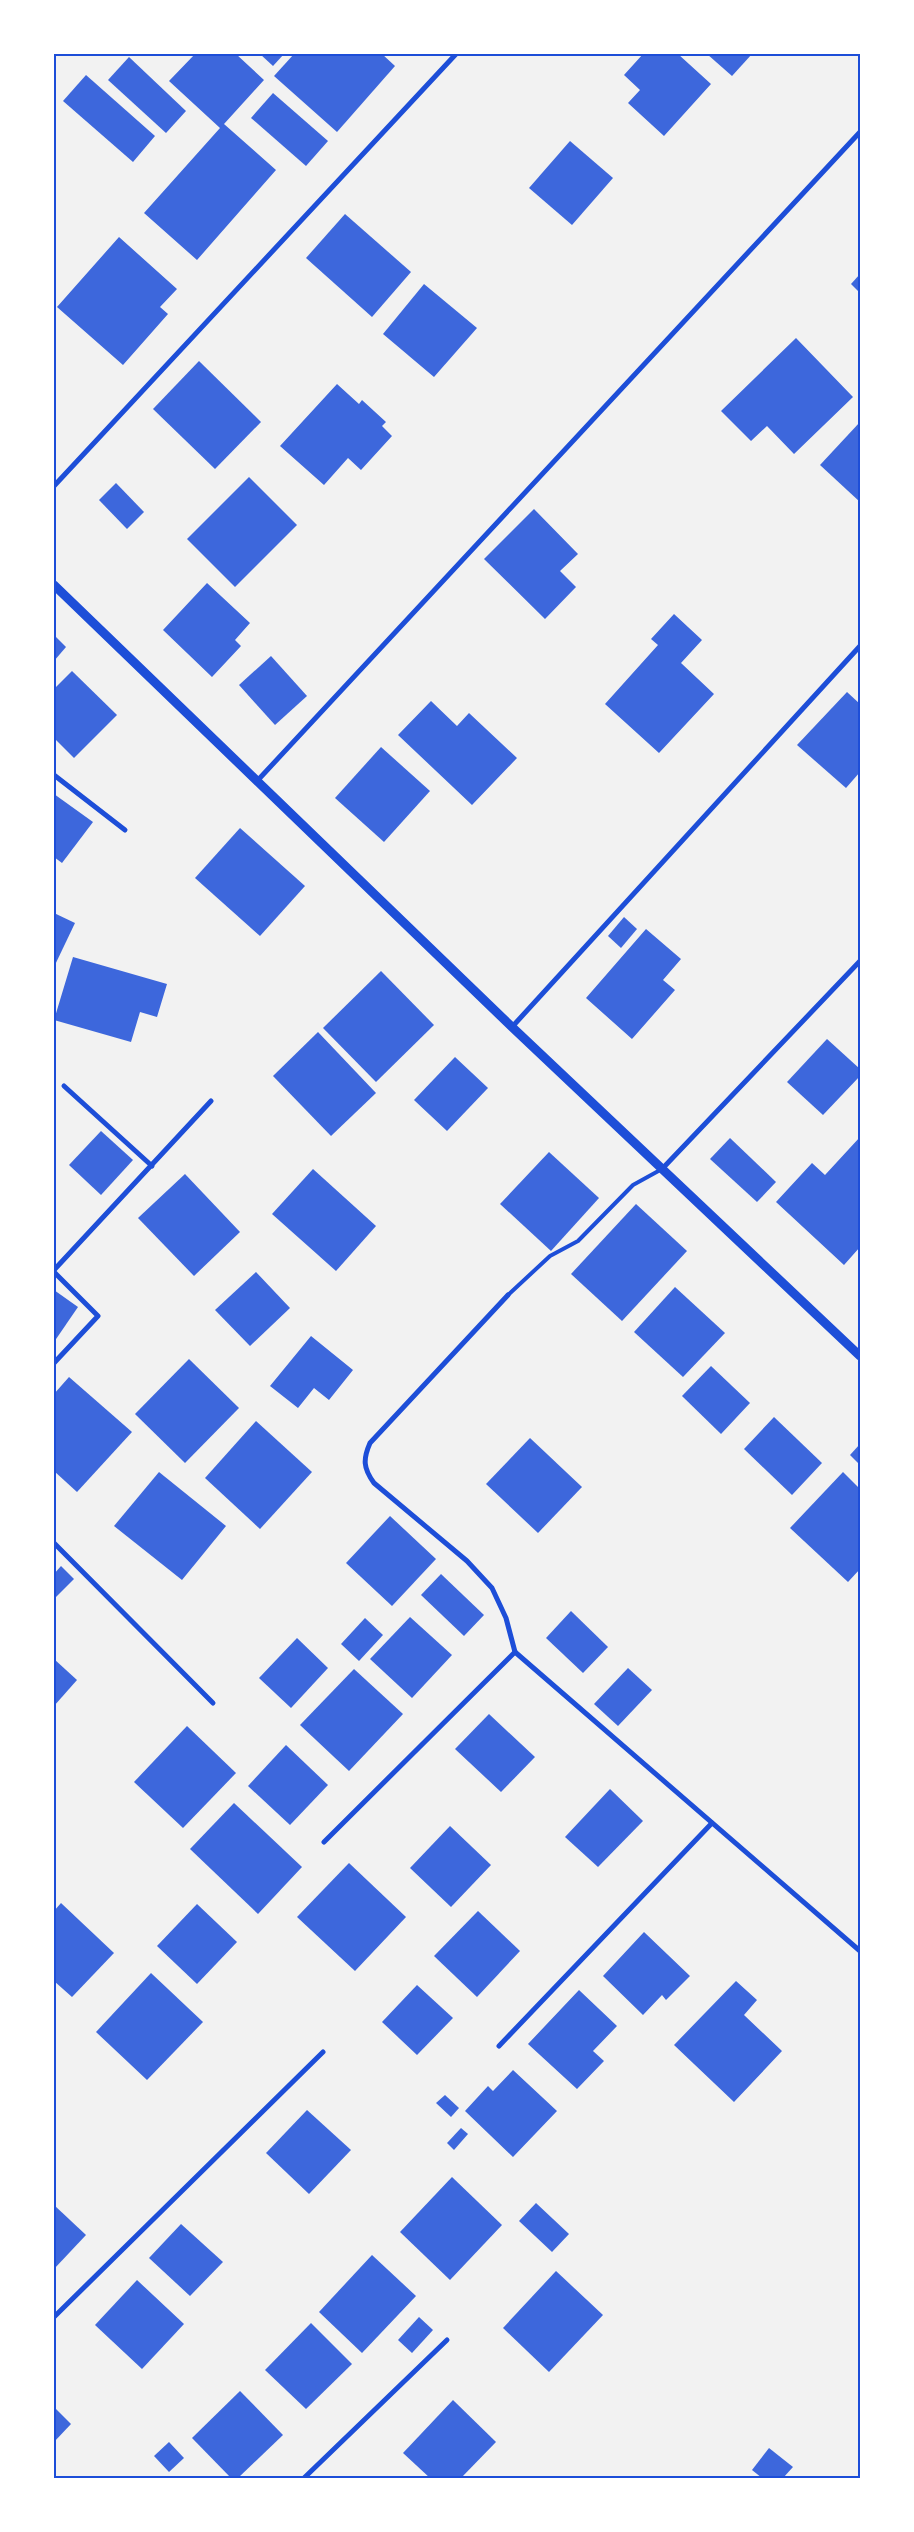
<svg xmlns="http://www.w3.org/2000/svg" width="914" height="2532" viewBox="0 0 914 2532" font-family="Overpass,sans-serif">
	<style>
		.building { fill: #3d67dc }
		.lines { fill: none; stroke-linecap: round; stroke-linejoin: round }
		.service { stroke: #1d4ed8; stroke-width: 4 }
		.minor { stroke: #1d4ed8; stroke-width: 5 }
		.tertiary { stroke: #1d4ed8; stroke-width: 9 }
		.neatline { fill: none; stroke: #1d4ed8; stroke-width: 2 }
	</style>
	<rect width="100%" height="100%" fill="#f2f2f2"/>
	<g class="building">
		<path d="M195,54H236L264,80L224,124L276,170L197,260L144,213L220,128L169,81Z"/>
		<path d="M260,54H284L273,66Z"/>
		<path d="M294,54H382L395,66L337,132L274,76Z"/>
		<path d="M643,54H678L711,84L664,136L628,103L640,90L624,75Z"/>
		<path d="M707,54H752L732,76Z"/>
		<path d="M129,57L186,111L166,133L108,80Z"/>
		<path d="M86,75L155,136L133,162L63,101Z"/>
		<path d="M273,93L328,141L306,166L251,118Z"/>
		<path d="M570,141L613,178L572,225L529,188Z"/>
		<path d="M345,214L411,272L372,317L306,258Z"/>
		<path d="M119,237L177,289L160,307L168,314L123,365L57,307Z"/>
		<path d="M860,274V293L851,284Z"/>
		<path d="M424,284L477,328L434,377L383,334Z"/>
		<path d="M796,338L853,397L794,454L767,426L751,441L721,411Z"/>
		<path d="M199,361L261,422L215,469L153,409Z"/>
		<path d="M337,384L359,404L362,400L386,422L382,426L392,436L361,470L348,458L324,485L280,446Z"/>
		<path d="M860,422V502L820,465Z"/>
		<path d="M249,477L297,525L235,587L187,539Z"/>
		<path d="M116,483L144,512L127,529L99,500Z"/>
		<path d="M534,509L578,554L560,571L576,587L545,619L484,559Z"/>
		<path d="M207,583L250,623L235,640L241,646L212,677L163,630Z"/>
		<path d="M674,614L702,640L681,663L714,694L659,753L605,704L658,645L651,639Z"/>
		<path d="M54,635L66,647L54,661Z"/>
		<path d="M271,656L307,696L275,725L239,685Z"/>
		<path d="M72,671L117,715L74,758L54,738V689Z"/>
		<path d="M847,692L860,704V772L846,788L797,745Z"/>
		<path d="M431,701L457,726L469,713L517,758L472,805L398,735Z"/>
		<path d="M381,747L430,791L384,842L335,798Z"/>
		<path d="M54,794L93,822L62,863L54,857Z"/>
		<path d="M240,828L305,886L260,936L195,878Z"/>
		<path d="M54,913L75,923L54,967Z"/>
		<path d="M624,917L637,929L621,948L608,936Z"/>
		<path d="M646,929L681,959L663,980L675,990L632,1039L586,998Z"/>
		<path d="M73,957L167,984L157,1017L140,1012L131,1042L54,1020Z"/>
		<path d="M381,971L434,1025L376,1082L323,1028Z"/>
		<path d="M318,1032L376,1093L331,1136L273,1076Z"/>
		<path d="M827,1039L860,1069V1076L823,1115L787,1082Z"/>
		<path d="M455,1057L488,1088L447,1131L414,1100Z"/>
		<path d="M101,1131L133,1160L101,1195L69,1165Z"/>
		<path d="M860,1137V1247L844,1265L776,1202L812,1163L825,1175Z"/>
		<path d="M730,1138L776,1182L757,1202L710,1159Z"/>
		<path d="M549,1152L599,1198L551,1251L500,1204Z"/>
		<path d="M313,1169L376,1226L336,1271L272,1214Z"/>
		<path d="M185,1174L240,1232L194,1276L138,1218Z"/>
		<path d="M636,1204L687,1251L622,1321L571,1274Z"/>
		<path d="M256,1272L290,1308L250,1346L215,1310Z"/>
		<path d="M675,1287L725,1333L683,1377L634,1332Z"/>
		<path d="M54,1290L78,1307L54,1342Z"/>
		<path d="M311,1336L353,1370L329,1400L314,1388L298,1408L270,1386Z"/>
		<path d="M189,1359L239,1408L185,1463L135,1414Z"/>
		<path d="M711,1366L750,1403L721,1434L682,1396Z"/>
		<path d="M69,1377L132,1432L77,1492L54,1471V1394Z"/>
		<path d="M774,1417L822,1463L792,1495L744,1449Z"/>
		<path d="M256,1421L312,1472L260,1529L205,1478Z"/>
		<path d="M530,1438L582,1487L538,1533L486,1484Z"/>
		<path d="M860,1444V1465L850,1455Z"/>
		<path d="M159,1472L226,1526L182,1580L114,1526Z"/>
		<path d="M843,1472L860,1489V1569L848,1582L790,1528Z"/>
		<path d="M390,1516L436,1559L392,1606L346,1563Z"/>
		<path d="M61,1566L74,1579L54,1599V1574Z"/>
		<path d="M441,1574L484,1615L464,1636L421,1595Z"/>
		<path d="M571,1611L608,1647L583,1673L546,1638Z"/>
		<path d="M410,1617L452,1655L412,1698L370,1659Z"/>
		<path d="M365,1618L383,1635L359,1661L341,1644Z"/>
		<path d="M297,1638L328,1668L291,1708L259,1678Z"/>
		<path d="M54,1659L77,1680L54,1706Z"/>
		<path d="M628,1668L652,1690L618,1726L594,1704Z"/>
		<path d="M354,1669L403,1714L349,1771L300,1725Z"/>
		<path d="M489,1714L535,1757L501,1792L455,1749Z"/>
		<path d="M187,1726L236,1773L183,1828L134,1782Z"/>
		<path d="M286,1745L328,1785L290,1825L248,1786Z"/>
		<path d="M610,1789L643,1821L598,1867L565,1837Z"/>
		<path d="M234,1803L302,1867L258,1914L190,1849Z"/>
		<path d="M450,1826L491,1865L451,1907L410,1868Z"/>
		<path d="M349,1863L406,1917L355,1971L297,1917Z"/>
		<path d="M61,1903L114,1953L72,1997L54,1981V1911Z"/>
		<path d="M197,1904L237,1942L197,1984L157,1946Z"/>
		<path d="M478,1911L520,1951L477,1997L434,1956Z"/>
		<path d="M644,1932L690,1976L666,2000L662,1995L643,2015L603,1976Z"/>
		<path d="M151,1973L203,2022L147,2080L96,2032Z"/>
		<path d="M736,1981L757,2000L744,2015L782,2051L734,2102L674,2045Z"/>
		<path d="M417,1985L453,2018L417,2055L382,2022Z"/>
		<path d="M579,1990L617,2026L593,2051L604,2061L577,2089L528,2044Z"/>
		<path d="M513,2070L557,2111L513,2157L465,2111L488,2086L493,2091Z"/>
		<path d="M445,2095L459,2108L451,2117L436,2103Z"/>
		<path d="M307,2110L351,2150L309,2194L266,2153Z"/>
		<path d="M461,2128L468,2134L454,2150L447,2143Z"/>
		<path d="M452,2177L502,2225L450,2280L400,2232Z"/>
		<path d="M536,2203L569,2234L552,2252L519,2221Z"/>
		<path d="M54,2205L86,2235L54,2269Z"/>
		<path d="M181,2224L223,2262L190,2296L149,2258Z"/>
		<path d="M372,2255L416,2296L362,2353L319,2312Z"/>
		<path d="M556,2271L603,2315L549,2372L503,2328Z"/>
		<path d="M137,2280L184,2324L142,2369L95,2325Z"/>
		<path d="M419,2317L433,2330L412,2353L398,2340Z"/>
		<path d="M311,2323L352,2364L306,2409L265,2370Z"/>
		<path d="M240,2391L283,2435L238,2478H231L192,2438Z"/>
		<path d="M453,2400L496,2442L461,2478H430L403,2453Z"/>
		<path d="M54,2407L71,2424L54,2442Z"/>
		<path d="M169,2442L184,2458L169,2472L154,2456Z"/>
		<path d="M769,2448L793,2467L783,2478H762L752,2470Z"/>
	</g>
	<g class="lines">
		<path class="service" d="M508,1295L550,1256L578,1241L633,1185L662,1169"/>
		<g class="minor">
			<path d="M54,486L456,54"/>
			<path d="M54,775L125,830"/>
			<path d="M258,780L860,132"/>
			<path d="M512,1027L860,646"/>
			<path d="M64,1086L152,1166"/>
			<path d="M662,1169L860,961"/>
			<path d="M54,1270L211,1101"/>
			<path d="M54,1272L98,1316L54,1363"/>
			<path d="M54,1543L213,1703"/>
			<path d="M515,1652L860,1951"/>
			<path d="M324,1842L515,1652L506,1618L492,1588L467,1561L374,1483C363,1468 363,1459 370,1443L508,1295"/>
			<path d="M499,2046L712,1823"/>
			<path d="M54,2317L323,2052"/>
			<path d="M304,2478L447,2340"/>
		</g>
		<path class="tertiary" d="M54,585L512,1027L860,1356"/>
	</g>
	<rect width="914" height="2532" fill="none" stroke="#ffffff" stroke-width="110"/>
	<rect x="55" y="55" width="804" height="2422" class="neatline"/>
</svg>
